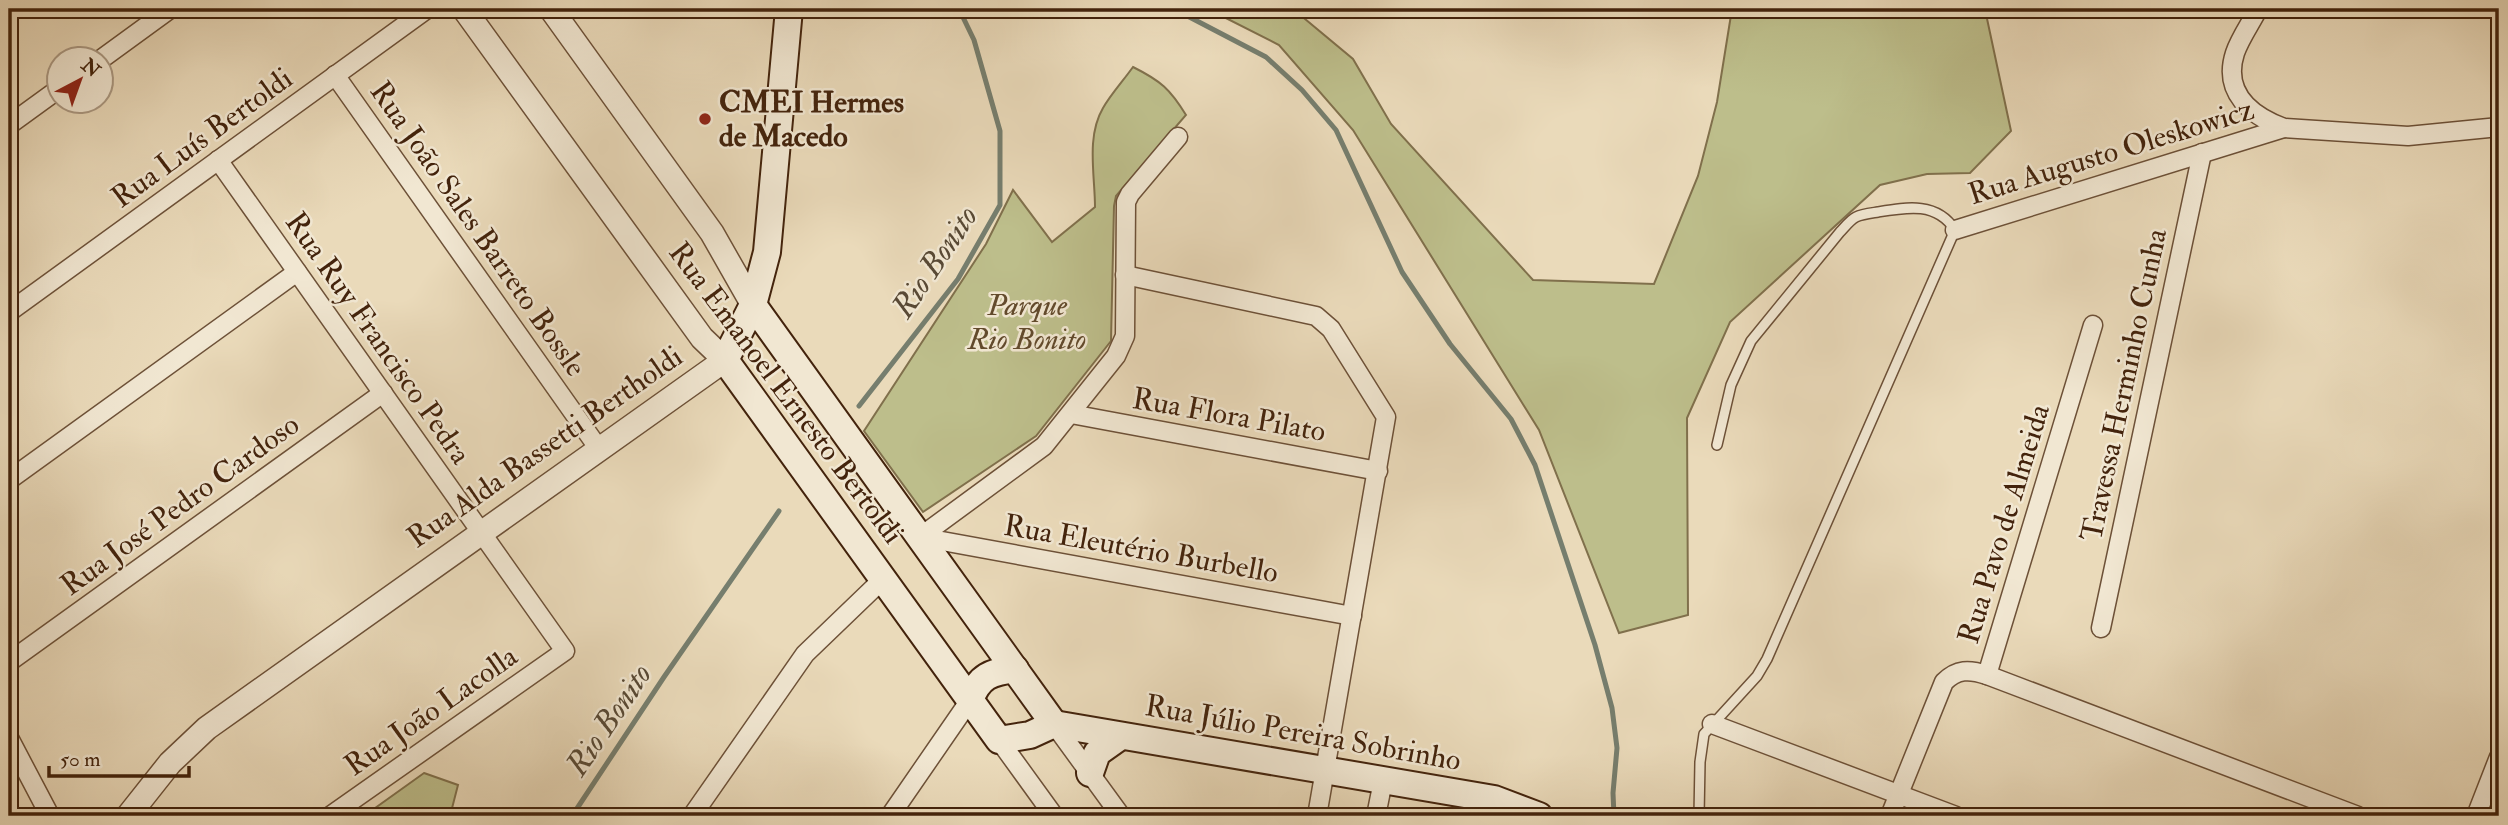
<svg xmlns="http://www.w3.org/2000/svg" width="2508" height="825" viewBox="0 0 2508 825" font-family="'IM FELL Double Pica',serif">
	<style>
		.green { fill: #bdbe8b; stroke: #80704c; stroke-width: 2 }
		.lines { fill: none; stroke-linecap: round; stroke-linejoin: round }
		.stream { stroke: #767e6e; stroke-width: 5 }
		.service-casing { stroke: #6d5138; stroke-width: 12 }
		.minor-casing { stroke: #6d5138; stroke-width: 21 }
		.tertiary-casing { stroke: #6d5138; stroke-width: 26 }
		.secondary-casing { stroke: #43230c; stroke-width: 30 }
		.service { stroke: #f1e7d2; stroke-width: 9 }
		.minor { stroke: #f1e7d2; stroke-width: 18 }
		.tertiary { stroke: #f1e7d2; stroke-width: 23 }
		.secondary { stroke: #f1e7d2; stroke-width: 26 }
		.poi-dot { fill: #8f2418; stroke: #f1e7d2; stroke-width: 2.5 }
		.labels { text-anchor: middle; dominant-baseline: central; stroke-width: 5; stroke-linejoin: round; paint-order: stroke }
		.poi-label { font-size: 30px; font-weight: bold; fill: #43230c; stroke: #f1e7d2; text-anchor: start }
		.street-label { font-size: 30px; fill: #43230c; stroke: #f1e7d2 }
		.park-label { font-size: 30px; font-style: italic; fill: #624a2c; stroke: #f1e7d2 }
		.water-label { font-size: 32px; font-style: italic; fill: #584935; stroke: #f1e7d2 }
	</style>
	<rect width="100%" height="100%" fill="#eadaba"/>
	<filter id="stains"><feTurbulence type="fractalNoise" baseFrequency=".00286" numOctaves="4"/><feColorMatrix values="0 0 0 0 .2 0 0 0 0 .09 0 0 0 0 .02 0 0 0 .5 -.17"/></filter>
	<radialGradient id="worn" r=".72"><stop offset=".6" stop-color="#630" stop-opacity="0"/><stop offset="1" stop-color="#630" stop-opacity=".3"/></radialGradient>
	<g class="green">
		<path d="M1208,9H1293L1353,59L1391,124L1533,280L1654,284L1698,176L1717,102L1731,15L1736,9H1982L1986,14L2011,131L1970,173L1927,174L1880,185L1730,322L1687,418L1688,615L1619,633L1539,430L1353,130L1279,45Z"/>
		<path d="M1133,67C1161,81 1170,89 1186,115L1116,196L1114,206L1111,341L1036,436L923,512L864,431L986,244L1013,190L1052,242L1095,207C1095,175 1086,137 1103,108C1111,94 1123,81 1133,67Z"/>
		<path d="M424,773L458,785L450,816H364Z"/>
	</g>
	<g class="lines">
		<g class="stream">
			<path d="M1174,9L1266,57L1302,90L1336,130L1402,272L1450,344L1511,419L1535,465L1595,645L1612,708L1617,748L1613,793L1614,816"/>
			<path d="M859,406L958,279L1000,205V131L974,40L959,9"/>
			<path d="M572,816L664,677L779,511"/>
		</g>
		<defs>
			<path id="service" d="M1699,816L1700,762L1704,734L1757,676L1767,659L1955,230C1937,202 1908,207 1878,212C1872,213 1862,214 1856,217C1850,220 1844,228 1840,232L1751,341L1731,385L1717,445"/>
			<g id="minor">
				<path d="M2258,9C2251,23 2240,38 2235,53C2222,93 2252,116 2284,128L2408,136L2499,127"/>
				<path d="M100,60L170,9"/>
				<path d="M335,75L599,449"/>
				<path d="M9,125L60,88"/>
				<path d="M218,160L565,651L330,816"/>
				<path d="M1955,230L2284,128"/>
				<path d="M1125,275L1316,316L1331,329L1386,417L1317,816"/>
				<path d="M9,312L427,9"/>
				<path d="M1071,414L1378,471"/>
				<path d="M9,480L297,272"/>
				<path d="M920,537L1044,446L1116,356L1125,336L1126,202L1130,194L1178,137"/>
				<path d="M920,537L1352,616"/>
				<path d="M2101,628L2202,153"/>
				<path d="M9,662L383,393"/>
				<path d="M1987,675L2358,816"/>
				<path d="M1054,724L1121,816"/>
				<path d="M1712,724L1956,816"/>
				<path d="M9,738L50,816"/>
				<path d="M999,740L1054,816"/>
				<path d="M692,816L805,654L883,579"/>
				<path d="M890,816L970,700"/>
				<path d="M1376,816L1383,781"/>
				<path d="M1890,816L1944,682C1957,669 1969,669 1987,675L2093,325"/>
				<path d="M2476,816L2499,757"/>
			</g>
			<g id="tertiary">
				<path d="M551,9L712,233L753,305"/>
				<path d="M128,816L170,763L207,728L725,360L702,338L464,9"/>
			</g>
			<g id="secondary">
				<path d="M789,9L767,252L753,305L725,360L999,740L1030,735L1054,724"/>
				<path d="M753,305L1054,724"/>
				<path d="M970,700C979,676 991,672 1015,669"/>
				<path d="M1054,724L1494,799L1539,816"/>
				<path d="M1090,773L1097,753L1121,736"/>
			</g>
		</defs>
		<use href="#service" class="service-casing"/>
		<use href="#minor" class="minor-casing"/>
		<use href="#tertiary" class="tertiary-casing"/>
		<use href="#secondary" class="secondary-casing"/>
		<use href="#service" class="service"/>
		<use href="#minor" class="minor"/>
		<use href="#tertiary" class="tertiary"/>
		<use href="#secondary" class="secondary"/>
	</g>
	<circle class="poi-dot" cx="705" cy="119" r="7"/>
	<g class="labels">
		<g class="poi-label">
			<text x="719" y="102">CMEI Hermes<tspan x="719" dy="34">de Macedo</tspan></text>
		</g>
		<g class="street-label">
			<text transform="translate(202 138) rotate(-36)">Rua Luís Bertoldi</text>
			<text transform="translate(2111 152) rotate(-17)">Rua Augusto Oleskowicz</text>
			<text transform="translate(478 229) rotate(55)">Rua João Sales Barreto Bossle</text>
			<text transform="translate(378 338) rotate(55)">Rua Ruy Francisco Pedra</text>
			<text transform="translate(2124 385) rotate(-78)">Travessa Herminho Cunha</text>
			<text transform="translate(786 393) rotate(53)">Rua Emanoel Ernesto Bertoldi</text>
			<text transform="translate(1229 415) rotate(10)">Rua Flora Pilato</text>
			<text transform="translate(545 447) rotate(-35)">Rua Alda Bassetti Bertholdi</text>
			<text transform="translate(180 505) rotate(-36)">Rua José Pedro Cardoso</text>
			<text transform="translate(2004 524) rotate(-73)">Rua Pavo de Almeida</text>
			<text transform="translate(1141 549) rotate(10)">Rua Eleutério Burbello</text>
			<text transform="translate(431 711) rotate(-35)">Rua João Lacolla</text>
			<text transform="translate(1303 733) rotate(10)">Rua Júlio Pereira Sobrinho</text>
		</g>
		<g class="park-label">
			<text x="1027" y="305">Parque<tspan x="1027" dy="34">Rio Bonito</tspan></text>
		</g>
		<g class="water-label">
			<text transform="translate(935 262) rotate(-56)">Rio Bonito</text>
			<text transform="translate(609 720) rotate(-56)">Rio Bonito</text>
		</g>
	</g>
	<rect width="2508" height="825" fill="none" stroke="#eadaba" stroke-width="35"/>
	<rect x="10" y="10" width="2487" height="804" fill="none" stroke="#43230c" stroke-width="3.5"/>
	<rect x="18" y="18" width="2473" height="790" fill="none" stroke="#43230c" stroke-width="2"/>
	<g transform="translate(80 80) rotate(41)"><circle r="33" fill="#f1e7d2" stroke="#ab9983" stroke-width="2"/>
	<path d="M0-5L12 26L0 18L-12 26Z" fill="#8f2418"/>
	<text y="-10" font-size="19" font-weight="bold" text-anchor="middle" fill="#43230c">N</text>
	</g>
	<path d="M49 766v10h140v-10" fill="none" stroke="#43230c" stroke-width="3.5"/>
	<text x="60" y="766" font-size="21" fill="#43230c" stroke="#f1e7d2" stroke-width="5" paint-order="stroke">50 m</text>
	<rect width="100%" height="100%" filter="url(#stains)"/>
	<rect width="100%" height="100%" fill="url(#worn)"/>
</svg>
